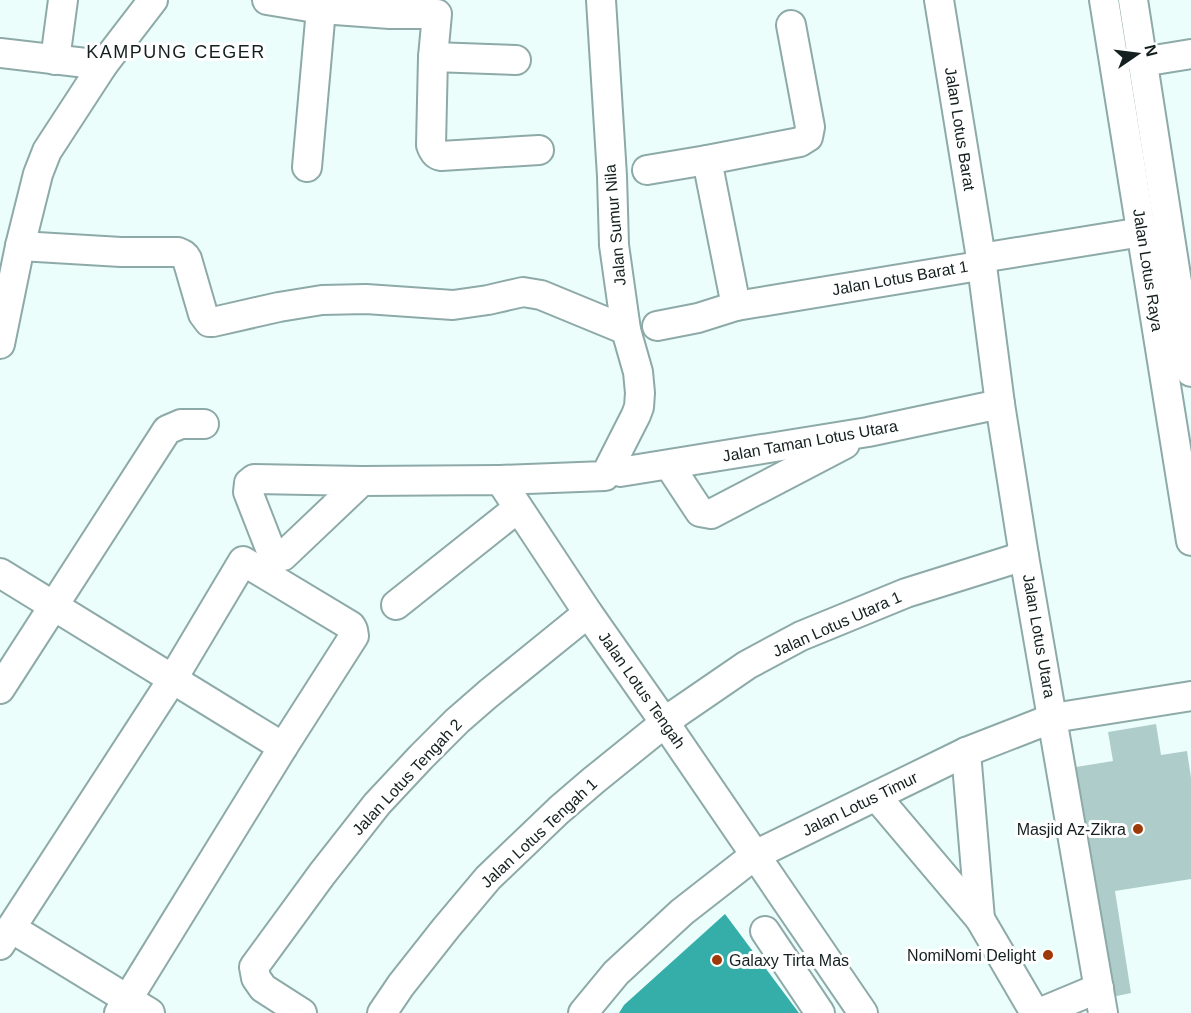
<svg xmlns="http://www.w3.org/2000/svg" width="1191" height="1013" viewBox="0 0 1191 1013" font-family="Helvetica,sans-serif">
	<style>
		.water { fill: #35ada8 }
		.building { fill: #aecdca }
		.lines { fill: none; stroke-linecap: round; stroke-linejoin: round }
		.minor-casing { stroke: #8daaa8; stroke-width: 32 }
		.minor { stroke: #fff; stroke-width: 28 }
		.poi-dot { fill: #9e3909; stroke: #fff; stroke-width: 2 }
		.labels { text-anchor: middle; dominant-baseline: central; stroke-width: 6; stroke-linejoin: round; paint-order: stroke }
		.street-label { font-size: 16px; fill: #14201f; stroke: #fff }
		.poi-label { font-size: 16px; fill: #14201f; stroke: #fff; text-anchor: end }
		.neighbourhood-label { font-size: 18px; letter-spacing: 1.5px; fill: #14201f; stroke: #fff }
	</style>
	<rect width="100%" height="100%" fill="#ebfefc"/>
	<path class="water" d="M725,914L799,1013H619L624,1005Z"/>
	<path class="building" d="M1156,724L1161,755L1187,751L1191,778V879L1115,891L1131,993L1112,997L1076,767L1113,761L1108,732Z"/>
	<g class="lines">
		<defs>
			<g id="minor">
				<path d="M267,0L321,9L390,14H437L433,57L431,145C433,151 435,155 441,156L539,150"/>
				<path d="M939,0L981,258L1000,404L1024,556L1103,1013"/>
				<path d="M1104,0L1191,541"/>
				<path d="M1133,0L1191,372"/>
				<path d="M0,53L103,65"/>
				<path d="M433,57L516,60"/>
				<path d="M55,60L63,0"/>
				<path d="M1142,62L1191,54"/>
				<path d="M707,160L736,306"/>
				<path d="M307,167L321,9"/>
				<path d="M647,170L707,160L800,142L808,137L810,127L791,25"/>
				<path d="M20,246L121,252H178C183,254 185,255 187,259L203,314L209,322H213L279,307L322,300L366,299L453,305L488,300L523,292L541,295L626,330"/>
				<path d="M657,326L698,318L736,306L973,267L981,258L1142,232"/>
				<path d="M0,344L20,246L38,174L47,151L103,65L153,0"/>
				<path d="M669,465L700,512L711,514L845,444"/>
				<path d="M620,472L868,432L1000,404"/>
				<path d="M500,480L605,476L636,415L639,407L640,393L638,372L626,330L614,245L612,176L601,0"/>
				<path d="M362,481L283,556H273L248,492L249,483L254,479L362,481L500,480L588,613L665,723L863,1013"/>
				<path d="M0,573L283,747"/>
				<path d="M396,605L518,508"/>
				<path d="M0,689L167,430L181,424H204"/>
				<path d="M966,752L980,919"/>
				<path d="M876,796L980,919L1035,1013"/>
				<path d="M11,928L150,1013"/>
				<path d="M765,931L820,1013"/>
				<path d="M0,945L172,680L243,561L351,626L353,630L354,636L283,747L119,1013"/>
				<path d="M302,1013L263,988L256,978L254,967L322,874L377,804L421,757L457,721L488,694L588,613"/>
				<path d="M382,1013L401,985L446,928L488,878L559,810L594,780L677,713L747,665L801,636L906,593L1024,556"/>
				<path d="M583,1013L616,973L682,912L755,855L966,752L1053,718L1191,696"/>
				<path d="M1039,1013L1099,988"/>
			</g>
		</defs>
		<use href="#minor" class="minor-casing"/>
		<use href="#minor" class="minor"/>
	</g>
	<g class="poi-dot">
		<circle cx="1138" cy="829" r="6"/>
		<circle cx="1048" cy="955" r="6"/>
		<circle cx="717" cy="960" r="6"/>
	</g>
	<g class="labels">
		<g class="street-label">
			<text transform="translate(960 129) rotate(81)">Jalan Lotus Barat</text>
			<text transform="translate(615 225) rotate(-95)">Jalan Sumur Nila</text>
			<text transform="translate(1148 270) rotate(81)">Jalan Lotus Raya</text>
			<text transform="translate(900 278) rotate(-10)">Jalan Lotus Barat 1</text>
			<text transform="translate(810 441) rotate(-10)">Jalan Taman Lotus Utara</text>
			<text transform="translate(837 624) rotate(-24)">Jalan Lotus Utara 1</text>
			<text transform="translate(1039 636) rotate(80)">Jalan Lotus Utara</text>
			<text transform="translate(642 690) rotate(55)">Jalan Lotus Tengah</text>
			<text transform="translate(407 777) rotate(-47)">Jalan Lotus Tengah 2</text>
			<text transform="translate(860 804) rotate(-26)">Jalan Lotus Timur</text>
			<text transform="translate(539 833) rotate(-43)">Jalan Lotus Tengah 1</text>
		</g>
		<g class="poi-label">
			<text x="1126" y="829">Masjid Az-Zikra</text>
			<text x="1036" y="955">NomiNomi Delight</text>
			<text x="729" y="960" text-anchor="start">Galaxy Tirta Mas</text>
		</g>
		<g class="neighbourhood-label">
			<text x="176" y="52">KAMPUNG CEGER</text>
		</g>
	</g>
	<g transform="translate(1137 54) rotate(76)" stroke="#ffffff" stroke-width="4.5" paint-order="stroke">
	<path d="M0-4.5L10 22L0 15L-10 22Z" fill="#14201f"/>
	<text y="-9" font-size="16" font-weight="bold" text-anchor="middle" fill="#14201f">N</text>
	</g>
</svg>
